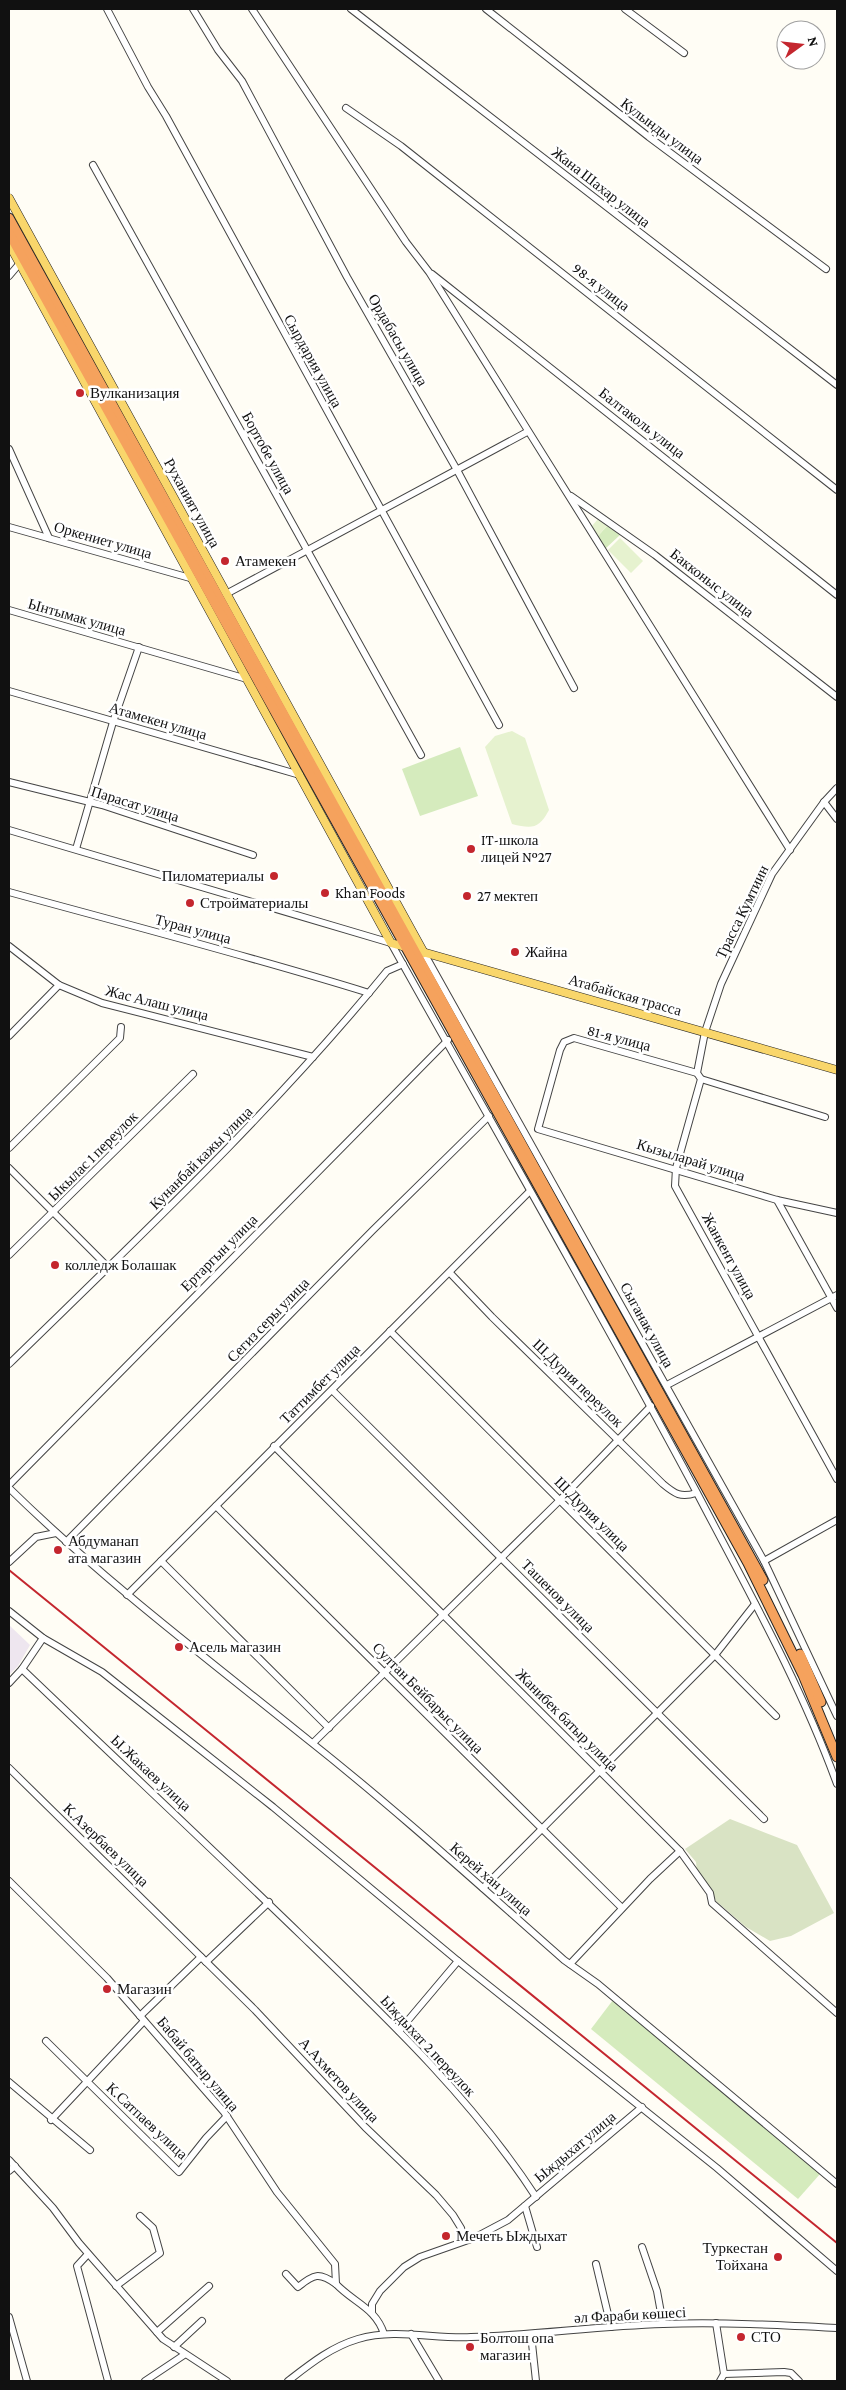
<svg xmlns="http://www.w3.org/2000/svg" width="846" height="2390" viewBox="0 0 846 2390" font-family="'Crimson Pro',serif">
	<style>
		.industrial { fill: #eee6ef }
		.green { fill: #d5ebbd }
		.cemetery { fill: #d9e3c4 }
		.pitch { fill: #e6f2cf }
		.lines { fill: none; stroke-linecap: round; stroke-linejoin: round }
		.minor-casing { stroke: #444; stroke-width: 8 }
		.major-casing { stroke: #222; stroke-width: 9 }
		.highway-casing { stroke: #222; stroke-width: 11 }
		.minor { stroke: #fff; stroke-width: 6 }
		.major { stroke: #f9d66b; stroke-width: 8 }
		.highway { stroke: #f5a25d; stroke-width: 9 }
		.rail { stroke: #c4262e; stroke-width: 2 }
		.poi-dot { fill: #c4262e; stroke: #fff; stroke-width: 2 }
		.labels { text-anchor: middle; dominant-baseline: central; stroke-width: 5; stroke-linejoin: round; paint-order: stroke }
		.street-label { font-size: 15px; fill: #111; stroke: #fff }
		.poi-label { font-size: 15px; fill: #111; stroke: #fff; text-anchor: start }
	</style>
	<rect width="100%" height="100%" fill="#fffdf5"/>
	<path class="industrial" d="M9,1625L30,1645L18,1666L9,1675Z"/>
	<g class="green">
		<path d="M607,526L620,535L605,549L597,537Z"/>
		<path d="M460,747L478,796L420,816L402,769Z"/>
		<path d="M613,2000L820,2174L798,2199L591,2029Z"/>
	</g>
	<path class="cemetery" d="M730,1819L797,1845L834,1913L791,1936L770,1941L746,1927L716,1901L712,1891L697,1872L696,1862L685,1849Z"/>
	<g class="pitch">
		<path d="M598,519L607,526L597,537L591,527Z"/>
		<path d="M620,538L643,561L631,573L608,550Z"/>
		<path d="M512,731L525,738L549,810C539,829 532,829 512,824L485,747L495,736Z"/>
	</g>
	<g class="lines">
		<defs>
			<g id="minor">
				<path d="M107,9L148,87L166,116L499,725"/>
				<path d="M193,9L218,50L242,81L347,277L457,470L574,688"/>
				<path d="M252,9L406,242L429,272L790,850"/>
				<path d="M351,9L837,385"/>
				<path d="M486,9L649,137L826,269"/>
				<path d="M625,9L684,53"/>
				<path d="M346,108L401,146L837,490"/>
				<path d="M93,165L421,755"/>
				<path d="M432,274L837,595"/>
				<path d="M9,276L20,263"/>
				<path d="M9,449L49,538"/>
				<path d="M571,496L655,555L837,697"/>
				<path d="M9,527L190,578"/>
				<path d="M226,594L527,432"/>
				<path d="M9,610L247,679"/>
				<path d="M9,691L300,775"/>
				<path d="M9,782L102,805L253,855"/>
				<path d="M837,788L824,802L772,874L721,984L705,1032L697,1073L701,1079L676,1168L675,1186L837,1479"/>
				<path d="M824,802L837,819"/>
				<path d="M9,830L391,943C493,1126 598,1307 696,1491C746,1587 800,1682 837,1784"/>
				<path d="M76,849L113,722L139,647"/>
				<path d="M9,892C129,925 250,956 369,993"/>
				<path d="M9,946L59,985L102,1003L313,1057"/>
				<path d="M424,953L764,1561L837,1716"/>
				<path d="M9,1036L59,985"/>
				<path d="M697,1073L574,1038L564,1042L560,1050L538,1129L777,1200L837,1213"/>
				<path d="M701,1079L825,1117"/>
				<path d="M9,1148L120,1038L121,1027"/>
				<path d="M9,1168L108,1267"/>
				<path d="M777,1200L837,1308"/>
				<path d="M9,1255L193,1074"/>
				<path d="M450,1273L492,1317L663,1484C675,1494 681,1498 696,1493"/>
				<path d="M390,1331L776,1716"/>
				<path d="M9,1364C139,1237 272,1112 387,971L403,964"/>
				<path d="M667,1385L837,1295"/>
				<path d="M333,1391L764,1819"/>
				<path d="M274,1446L680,1851L710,1893L712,1903L837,2013"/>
				<path d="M9,1485L448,1040"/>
				<path d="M9,1488C104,1581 209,1660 312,1743C399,1812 481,1887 564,1960L598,1984L837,2184"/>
				<path d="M216,1506L622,1908"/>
				<path d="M66,1542L373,1230L489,1116"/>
				<path d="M161,1561L329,1728"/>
				<path d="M764,1561L837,1520"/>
				<path d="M9,1562L36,1537L56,1533"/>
				<path d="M127,1595C261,1460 397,1326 530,1191"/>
				<path d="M9,1611L43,1638L102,1672L273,1807L458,1961L717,2168L837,2271"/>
				<path d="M43,1638L22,1669C116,1759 211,1848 304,1938C387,2018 473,2100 536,2197"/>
				<path d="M9,1683L22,1669"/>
				<path d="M313,1743L560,1500L651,1406"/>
				<path d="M9,1768L255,2010L365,2127L436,2195L453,2215L461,2228L464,2241"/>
				<path d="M9,1881L107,1978L224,2112L277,2192L335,2264L336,2284C354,2303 376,2308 384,2334"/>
				<path d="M483,1888L715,1655L755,1604"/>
				<path d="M206,1962L269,1902"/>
				<path d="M570,1964L650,1879L680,1851"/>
				<path d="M140,2016L201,1957"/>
				<path d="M399,2031L458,1961"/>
				<path d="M46,2041L179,2172L206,2138L227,2116"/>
				<path d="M9,2082L90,2150"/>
				<path d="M51,2120L144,2021"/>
				<path d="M9,2160L53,2208L79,2243L163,2339L227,2381"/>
				<path d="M9,2171L15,2166"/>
				<path d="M525,2206L537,2247"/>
				<path d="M642,2247L657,2291L663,2324"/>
				<path d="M88,2254L77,2266L108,2381"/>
				<path d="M596,2264L611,2327"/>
				<path d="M286,2274L298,2287C314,2274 319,2272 336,2284"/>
				<path d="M116,2286L160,2253L153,2228L140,2216"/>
				<path d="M372,2312V2304L380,2291L404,2267L420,2257L474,2238L508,2220L642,2107"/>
				<path d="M9,2317L27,2381"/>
				<path d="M716,2323L724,2374"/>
				<path d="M157,2332L209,2286"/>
				<path d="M411,2334L439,2381"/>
				<path d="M531,2334L536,2381"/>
				<path d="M174,2347L202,2321"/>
				<path d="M724,2374L784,2372L791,2373L799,2381"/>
				<path d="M145,2381L184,2355"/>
				<path d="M288,2381C310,2364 331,2347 358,2339C395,2328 434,2339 471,2337C535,2335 599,2326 663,2324C721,2322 779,2325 837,2328"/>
				<path d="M720,2381L724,2374"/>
			</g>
			<g id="major">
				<path d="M9,198L424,953"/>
				<path d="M9,244L391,943L837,1070"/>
			</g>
			<g id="highway">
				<path d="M9,218L763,1580"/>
				<path d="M9,233L748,1563L803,1675L837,1757"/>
				<path d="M800,1654L821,1702"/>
			</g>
		</defs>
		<use href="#minor" class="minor-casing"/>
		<use href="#major" class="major-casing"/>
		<use href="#highway" class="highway-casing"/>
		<use href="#minor" class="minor"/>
		<use href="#major" class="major"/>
		<use href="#highway" class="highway"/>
		<path class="rail" d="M9,1570L837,2243"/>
	</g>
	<g class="poi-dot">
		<circle cx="80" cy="393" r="5"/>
		<circle cx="225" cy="561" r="5"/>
		<circle cx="471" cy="849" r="5"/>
		<circle cx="274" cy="876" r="5"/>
		<circle cx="325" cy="893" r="5"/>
		<circle cx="467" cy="896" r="5"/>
		<circle cx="190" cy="903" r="5"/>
		<circle cx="515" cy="952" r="5"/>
		<circle cx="55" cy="1265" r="5"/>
		<circle cx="58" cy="1550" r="5"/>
		<circle cx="179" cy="1647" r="5"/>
		<circle cx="107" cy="1989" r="5"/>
		<circle cx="446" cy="2236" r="5"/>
		<circle cx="778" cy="2257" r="5"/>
		<circle cx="741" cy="2337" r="5"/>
		<circle cx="470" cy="2347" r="5"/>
	</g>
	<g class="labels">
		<g class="street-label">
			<text transform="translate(662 131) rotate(37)">Кулынды улица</text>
			<text transform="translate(601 187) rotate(38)">Жана Шахар улица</text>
			<text transform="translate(601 287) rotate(38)">98-я улица</text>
			<text transform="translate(398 340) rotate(60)">Ордабасы улица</text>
			<text transform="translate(313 361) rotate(61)">Сырдария улица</text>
			<text transform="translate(642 423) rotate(38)">Балтаколь улица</text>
			<text transform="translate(268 453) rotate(61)">Бортобе улица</text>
			<text transform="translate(192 503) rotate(61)">Руханият улица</text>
			<text transform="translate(103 540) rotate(16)">Оркениет улица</text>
			<text transform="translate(712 583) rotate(38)">Бакконыс улица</text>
			<text transform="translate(77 617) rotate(16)">Ынтымак улица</text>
			<text transform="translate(158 721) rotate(16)">Атамекен улица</text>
			<text transform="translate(135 804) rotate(17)">Парасат улица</text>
			<text transform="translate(742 912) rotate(-64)">Трасса Кумтиин</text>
			<text transform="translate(193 929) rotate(15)">Туран улица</text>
			<text transform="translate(625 995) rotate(16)">Атабайская трасса</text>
			<text transform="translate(157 1003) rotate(14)">Жас Алаш улица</text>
			<text transform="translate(619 1038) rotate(15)">81-я улица</text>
			<text transform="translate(93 1156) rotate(-45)">Ыкылас 1 переулок</text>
			<text transform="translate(201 1158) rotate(-45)">Кунанбай кажы улица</text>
			<text transform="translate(691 1160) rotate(17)">Кызыларай улица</text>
			<text transform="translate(219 1253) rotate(-45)">Ертаргын улица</text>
			<text transform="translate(729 1256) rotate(61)">Жанкент улица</text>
			<text transform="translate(268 1320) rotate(-46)">Сегиз серы улица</text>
			<text transform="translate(647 1325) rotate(61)">Сыганак улица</text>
			<text transform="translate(578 1383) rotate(44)">Ш.Дурия переулок</text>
			<text transform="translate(320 1384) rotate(-45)">Таттимбет улица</text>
			<text transform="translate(592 1514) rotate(45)">Ш.Дурия улица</text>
			<text transform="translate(558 1596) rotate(45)">Ташенов улица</text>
			<text transform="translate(428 1698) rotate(45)">Султан Бейбарыс улица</text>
			<text transform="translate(567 1720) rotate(45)">Жанибек батыр улица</text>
			<text transform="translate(151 1773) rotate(43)">Ы.Жакаев улица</text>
			<text transform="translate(106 1845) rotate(44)">К.Азербаев улица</text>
			<text transform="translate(491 1879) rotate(41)">Керей хан улица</text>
			<text transform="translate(428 2046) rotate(47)">Ыждыхат 2 переулок</text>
			<text transform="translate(198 2064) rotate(50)">Бабай батыр улица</text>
			<text transform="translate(339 2080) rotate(47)">А.Ахметов улица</text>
			<text transform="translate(147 2121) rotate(43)">К.Сатпаев улица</text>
			<text transform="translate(575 2147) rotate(-40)">Ыждыхат улица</text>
			<text transform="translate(630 2315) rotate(-3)">әл Фараби көшесі</text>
		</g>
		<g class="poi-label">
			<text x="90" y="393">Вулканизация</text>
			<text x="235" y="561">Атамекен</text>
			<text x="481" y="840">IT-школа<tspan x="481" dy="17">лицей №27</tspan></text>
			<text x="264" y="876" text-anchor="end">Пиломатериалы</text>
			<text x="335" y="893">Khan Foods</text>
			<text x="477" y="896">27 мектеп</text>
			<text x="200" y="903">Стройматериалы</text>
			<text x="525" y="952">Жайна</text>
			<text x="65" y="1265">колледж Болашак</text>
			<text x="68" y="1541">Абдуманап<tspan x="68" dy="17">ата магазин</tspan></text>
			<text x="189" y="1647">Асель магазин</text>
			<text x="117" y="1989">Магазин</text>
			<text x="456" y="2236">Мечеть Ыждыхат</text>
			<text x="768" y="2248" text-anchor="end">Туркестан<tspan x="768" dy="17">Тойхана</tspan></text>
			<text x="751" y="2337">СТО</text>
			<text x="480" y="2338">Болтош опа<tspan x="480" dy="17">магазин</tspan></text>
		</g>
	</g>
	<rect width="846" height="2390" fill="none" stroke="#111111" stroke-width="20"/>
	<g transform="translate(801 45) rotate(75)"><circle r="24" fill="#ffffff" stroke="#a0a0a0"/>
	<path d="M0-4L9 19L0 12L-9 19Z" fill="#c4262e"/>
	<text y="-8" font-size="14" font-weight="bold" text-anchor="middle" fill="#111111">N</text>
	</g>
</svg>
